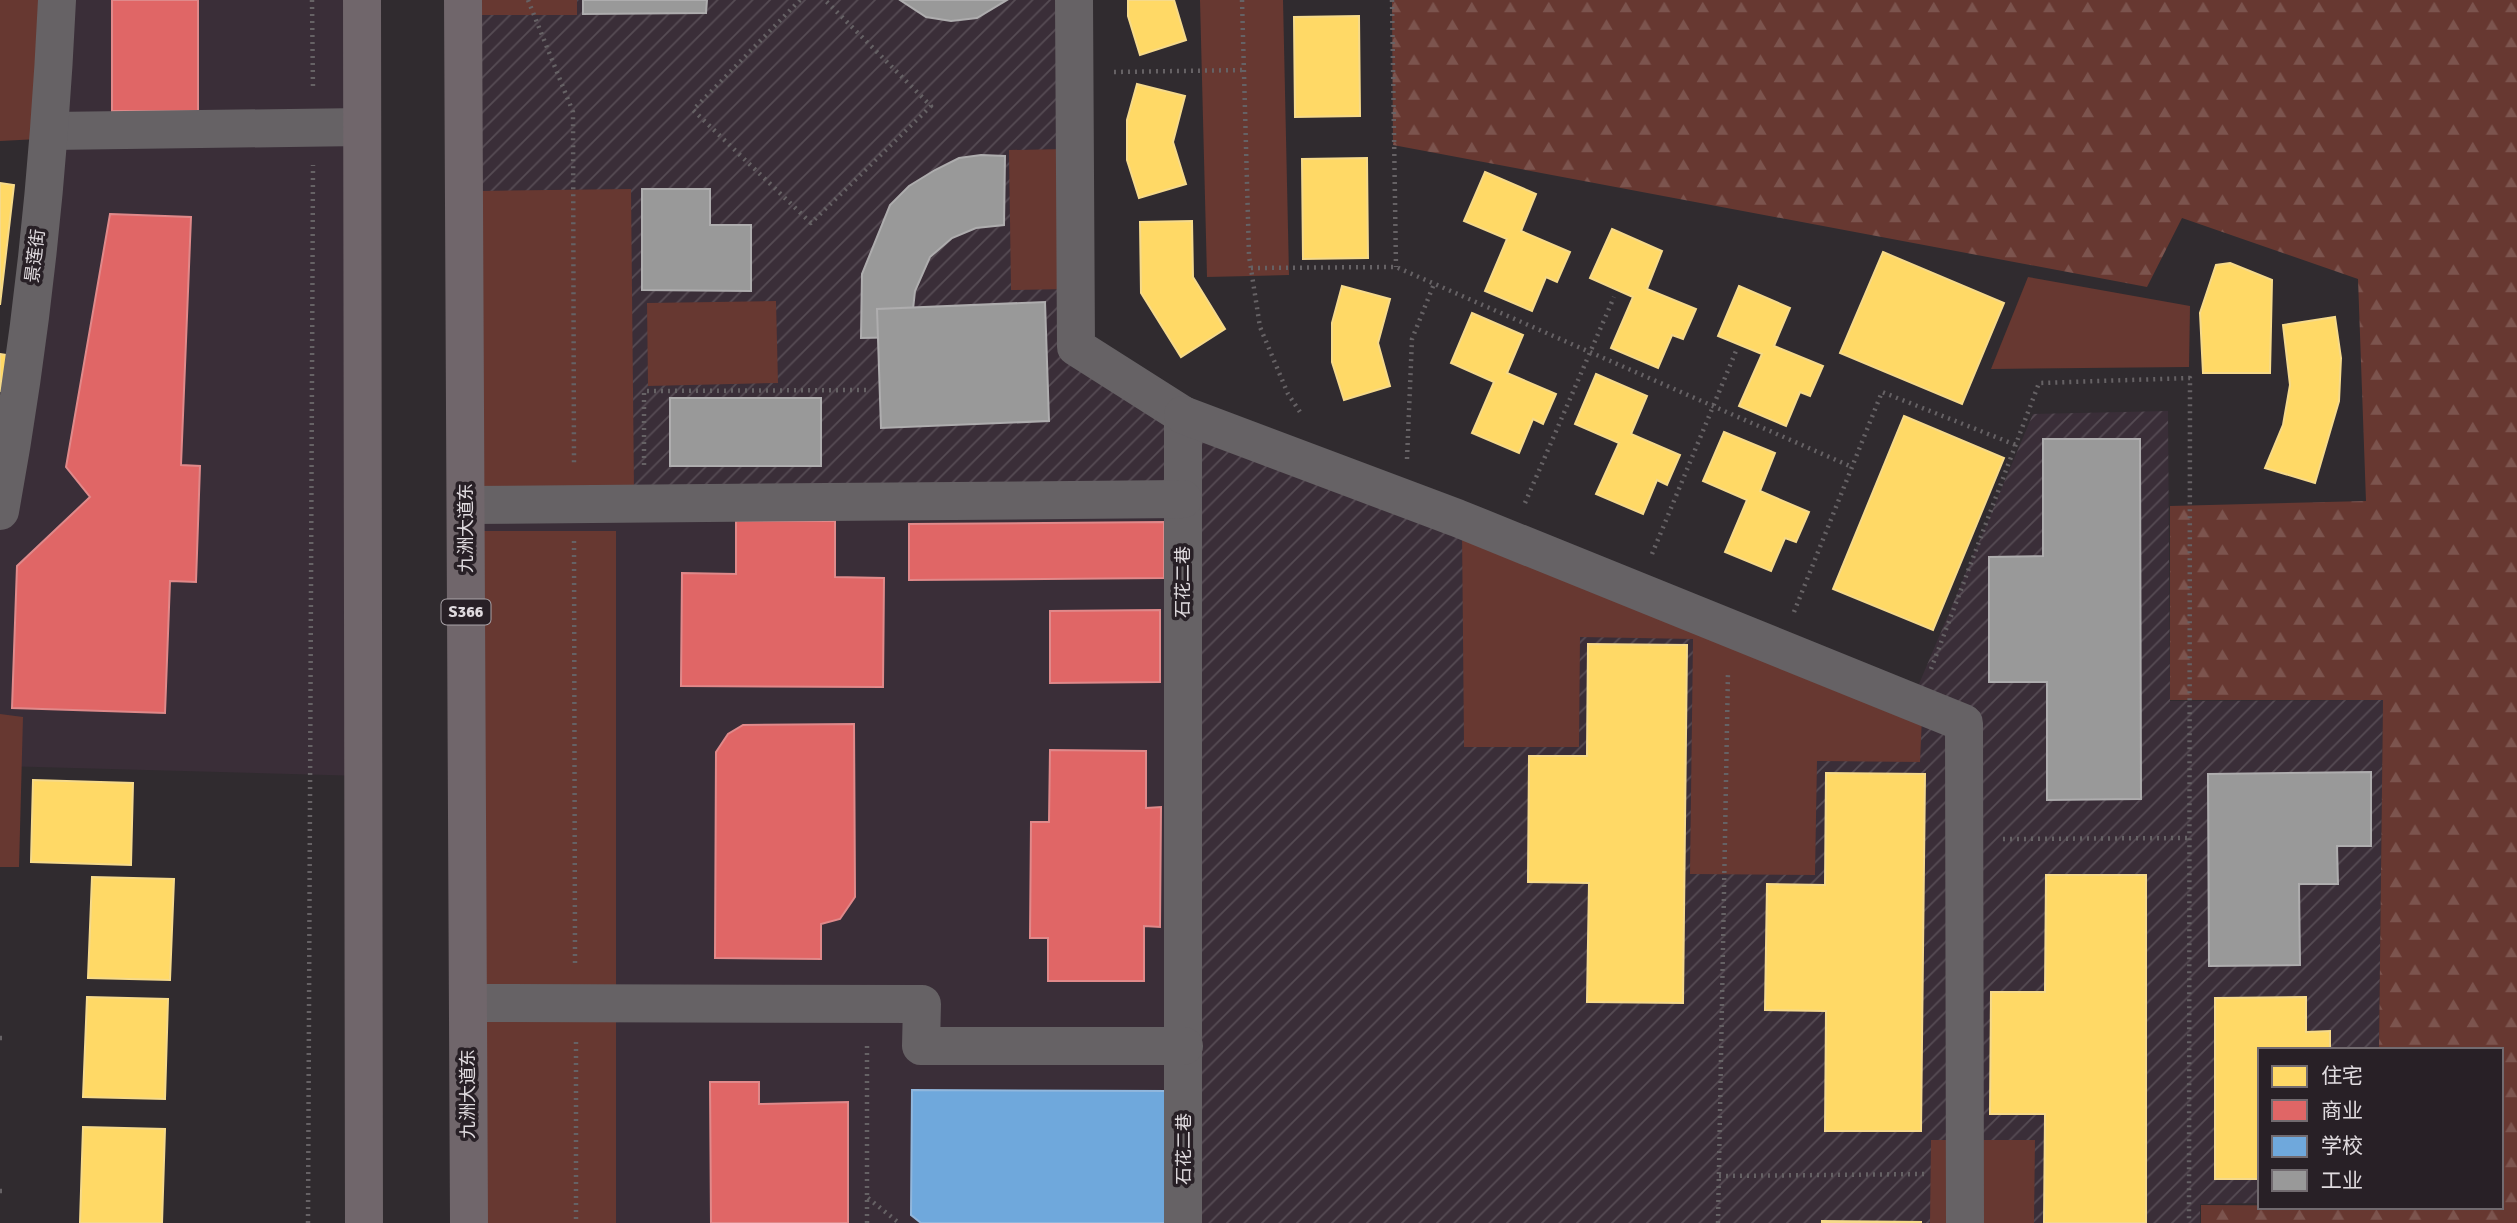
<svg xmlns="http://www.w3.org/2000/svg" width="2517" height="1223" viewBox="0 0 2517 1223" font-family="Signika,'Noto Sans SC',sans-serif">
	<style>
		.built { fill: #3a2e38 }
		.industrial { fill: url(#industrial-furrows) }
		.green { fill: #673831 }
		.forest { fill: url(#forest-firs) }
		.homes { fill: #ffd966; stroke: #f6da8a; stroke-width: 2 }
		.shops { fill: #e06666; stroke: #e0898a; stroke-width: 2 }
		.schools { fill: #6fa8dc; stroke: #91b7dd; stroke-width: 2 }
		.industry { fill: #999; stroke: #aeadae; stroke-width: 2 }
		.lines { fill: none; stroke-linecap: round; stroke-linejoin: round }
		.path { stroke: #666265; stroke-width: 4.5; stroke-dasharray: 2 5; stroke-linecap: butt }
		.minor { stroke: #666265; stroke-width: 38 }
		.major { stroke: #70666b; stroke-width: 38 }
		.labels { text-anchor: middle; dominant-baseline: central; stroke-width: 7; stroke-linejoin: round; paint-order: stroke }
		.shield { fill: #282026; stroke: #a9a3a8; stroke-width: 2 }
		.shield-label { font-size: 16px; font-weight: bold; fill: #e0dbdf }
		.street-label { font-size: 18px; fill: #e0dbdf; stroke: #282026 }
	</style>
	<defs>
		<pattern id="industrial-furrows" width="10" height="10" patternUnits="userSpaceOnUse" patternTransform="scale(1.75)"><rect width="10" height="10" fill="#3a2e38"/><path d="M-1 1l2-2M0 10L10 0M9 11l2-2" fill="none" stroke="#564c54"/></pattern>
		<pattern id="forest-firs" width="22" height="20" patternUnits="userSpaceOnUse" patternTransform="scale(1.75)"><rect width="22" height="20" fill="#673831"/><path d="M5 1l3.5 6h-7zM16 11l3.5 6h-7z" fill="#7c544e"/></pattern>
	</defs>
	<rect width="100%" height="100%" fill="#302b2f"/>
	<g class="built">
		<path d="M48,0H362L363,776L0,766V462Z"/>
		<path d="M1182,499L1181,1223H469L466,506Z"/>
	</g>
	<path class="industrial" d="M464,0H1073L1076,347L1183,416L1911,703L2033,414L2168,411L2170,701L2383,700L2379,1050H2260V1203L2200,1204V1223H1181L1183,498L466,505Z"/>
	<g class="green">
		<path d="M0,0H47L39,139L0,141Z"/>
		<rect x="479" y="0" width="98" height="15"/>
		<path d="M1200,0H1283L1289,275L1207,277Z"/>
		<path d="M1066,149L1068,289L1011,290L1009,150Z"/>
		<path d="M631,189L634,490L483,492L479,191Z"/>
		<path d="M2028,277L2190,306L2189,367L1991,369Z"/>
		<path d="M776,301L778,383L648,386L647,303Z"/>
		<path d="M1462,530L1922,717L1920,762L1817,761L1815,875L1690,874L1693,639L1580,637L1579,747H1464Z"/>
		<path d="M482,531H616V1223H483Z"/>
		<path d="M0,714L23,717L19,867H0Z"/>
		<path d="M1931,1140H2035L2034,1223H1930Z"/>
	</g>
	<path class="forest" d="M1392,0H2517V1223H2201V1205L2501,1207V1050H2379L2383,700H2170V506L2366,501L2358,279L2182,218L2147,287L1393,145Z"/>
	<g class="homes">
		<path d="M1128,0H1174L1186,40L1140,55L1128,16Z"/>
		<path d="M1359,16L1360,116L1295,117L1294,17Z"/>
		<path d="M1137,84L1185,96L1173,142L1186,184L1139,198L1127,160V120Z"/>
		<path d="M1367,158L1368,258L1303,259L1302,159Z"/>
		<path d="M1485,172L1536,194L1521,231L1570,252L1557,282L1546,277L1532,311L1485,291L1507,239L1464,221Z"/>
		<path d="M0,183L14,185L0,305Z"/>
		<path d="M1192,221L1193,277L1225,329L1181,357L1141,293L1140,222Z"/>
		<path d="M1612,229L1662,251L1647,289L1696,309L1683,339L1672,335L1658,368L1611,348L1633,297L1590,278Z"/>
		<path d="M1883,252L2004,303L1962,404L1840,353Z"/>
		<path d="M2230,263L2272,280L2270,373H2203L2200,313L2216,265Z"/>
		<path d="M1342,286L1390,299L1378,343L1390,386L1344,400L1332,362V323Z"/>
		<path d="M1739,286L1790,308L1774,346L1823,366L1810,396L1800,392L1786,426L1739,406L1762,354L1718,336Z"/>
		<path d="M1472,313L1523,335L1507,373L1556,394L1543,424L1533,419L1519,453L1472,433L1494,382L1451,363Z"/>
		<path d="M2335,317L2341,358L2339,401L2315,483L2265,468L2283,425L2290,385L2283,325Z"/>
		<path d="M0,354L7,355L0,392Z"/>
		<path d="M1596,374L1647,396L1631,434L1680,455L1667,485L1657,480L1643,514L1596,494L1619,443L1575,424Z"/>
		<path d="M1904,416L2004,458L1933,630L1833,589Z"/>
		<path d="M1724,432L1775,453L1760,491L1809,512L1796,542L1785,538L1771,571L1725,552L1747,500L1703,481Z"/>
		<path d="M1588,644L1687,645L1683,1003L1587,1002L1589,883L1528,882L1529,756H1587Z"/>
		<path d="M1826,773L1925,774L1921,1131H1825L1826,1011L1765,1010L1767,884L1825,885Z"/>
		<path d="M33,780L133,783L131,865L31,862Z"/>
		<path d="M2046,875H2146V1223H2044L2045,1114H1990L1991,992H2045Z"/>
		<path d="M92,877L174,879L170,980L88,978Z"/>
		<path d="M87,997L168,999L165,1099L83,1097Z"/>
		<path d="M2306,997V1032L2330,1031V1050H2260V1179H2215V998Z"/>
		<path d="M83,1127L165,1129L162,1223H80Z"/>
		<path d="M1822,1221L1921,1222V1223H1822Z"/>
	</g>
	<g class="shops">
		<rect x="112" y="0" width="86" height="111"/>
		<path d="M110,214L191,217L181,465L200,466L196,582L170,581L165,713L12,708L17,566L90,497L66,467Z"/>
		<path d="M736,521H835V577L884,578L883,687L681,686L682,573L736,574Z"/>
		<path d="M1164,522V578L909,580V524Z"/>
		<path d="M1160,610V682L1050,683V611Z"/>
		<path d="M854,724L855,897L840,919L821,924V959L715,958L716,752L728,734L743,725Z"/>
		<path d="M1050,750L1146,751V808L1161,807L1160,927L1144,926V981H1048V938H1030L1031,822H1049Z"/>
		<path d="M710,1082H759V1104L848,1102V1223H711Z"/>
	</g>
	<path class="schools" d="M912,1090L1168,1091L1167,1223H921L911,1215Z"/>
	<g class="industry">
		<path d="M583,0H707L706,13L583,14Z"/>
		<path d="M900,0H1007L977,18L951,21L926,17Z"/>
		<path d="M981,155L1005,156L1004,225L976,228L952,238L930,257L915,291L910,337L861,338L862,274L890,205L909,186L935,170L959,158Z"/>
		<path d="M642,189H710V225H751V291L642,290Z"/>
		<path d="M1045,302L1049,421L881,428L877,309Z"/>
		<rect x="670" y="398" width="151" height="68"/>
		<path d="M2043,439H2140L2141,799L2047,800V682H1989V557L2043,556Z"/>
		<path d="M2371,772V846H2337L2338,884H2299L2300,965L2209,966L2208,774Z"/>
	</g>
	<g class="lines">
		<g class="path">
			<path d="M312,0L313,90"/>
			<path d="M528,0L573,112L574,466"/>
			<path d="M800,0L693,110L811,223L931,106L825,0"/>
			<path d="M1242,0L1249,256L1260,327L1288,394L1302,415"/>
			<path d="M1392,0L1396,267"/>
			<path d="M1114,72L1244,70"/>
			<path d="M1251,268L1396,267L1852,467"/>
			<path d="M1407,459L1412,339L1434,284"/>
			<path d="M644,465V391L869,390"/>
			<path d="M1525,503L1614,297"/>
			<path d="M574,541L575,963"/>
			<path d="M1652,554L1736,351"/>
			<path d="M1794,612L1882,392L2016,445"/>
			<path d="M1931,669L2039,383L2190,378L2189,1223"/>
			<path d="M2003,839L2190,838"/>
			<path d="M0,1038H4"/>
			<path d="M576,1042V1223"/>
			<path d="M1719,1176L1928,1174"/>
			<path d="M0,1191H2"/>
			<path d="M868,1198L899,1223"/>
			<path d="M308,1223L313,165"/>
			<path d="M867,1223V1042"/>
			<path d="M1718,1223L1728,671"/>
		</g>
		<g class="minor">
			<path d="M1074,0L1076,347L1183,415V1223"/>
			<path d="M51,131L362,127"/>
			<path d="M1183,415L1457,518L1964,723L1965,1223"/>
			<path d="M466,505L1183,499"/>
			<path d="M0,511C31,343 49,171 57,0"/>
			<path d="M468,1003L922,1004L921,1046H1184"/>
		</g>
		<g class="major">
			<path d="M362,0L364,1223"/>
			<path d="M463,0L469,1223"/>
		</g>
	</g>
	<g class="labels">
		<rect class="shield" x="441.5" y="599.5" width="49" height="25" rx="5"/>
		<g class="shield-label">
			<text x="466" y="612">S366</text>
		</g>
		<g class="street-label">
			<text transform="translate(35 256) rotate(-83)">景莲街</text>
			<text transform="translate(466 528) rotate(-90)">九洲大道东</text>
			<text transform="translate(1183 582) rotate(-90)">石花二巷</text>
			<text transform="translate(468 1094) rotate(-90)">九洲大道东</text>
			<text transform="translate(1184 1149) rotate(-90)">石花二巷</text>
		</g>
	</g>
	<rect x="2258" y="1048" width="245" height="161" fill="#282026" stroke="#726b70" stroke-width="2"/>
	<rect x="2272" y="1066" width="35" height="21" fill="#ffd966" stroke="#726b70" stroke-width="2"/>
	<text x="2321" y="1083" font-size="21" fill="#e0dbdf">住宅</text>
	<rect x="2272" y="1100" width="35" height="21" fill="#e06666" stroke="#726b70" stroke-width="2"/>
	<text x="2321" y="1118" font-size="21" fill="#e0dbdf">商业</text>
	<rect x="2272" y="1136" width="35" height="21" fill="#6fa8dc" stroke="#726b70" stroke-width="2"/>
	<text x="2321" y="1153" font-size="21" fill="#e0dbdf">学校</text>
	<rect x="2272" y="1170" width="35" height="21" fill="#999999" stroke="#726b70" stroke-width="2"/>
	<text x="2321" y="1188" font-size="21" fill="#e0dbdf">工业</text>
</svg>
